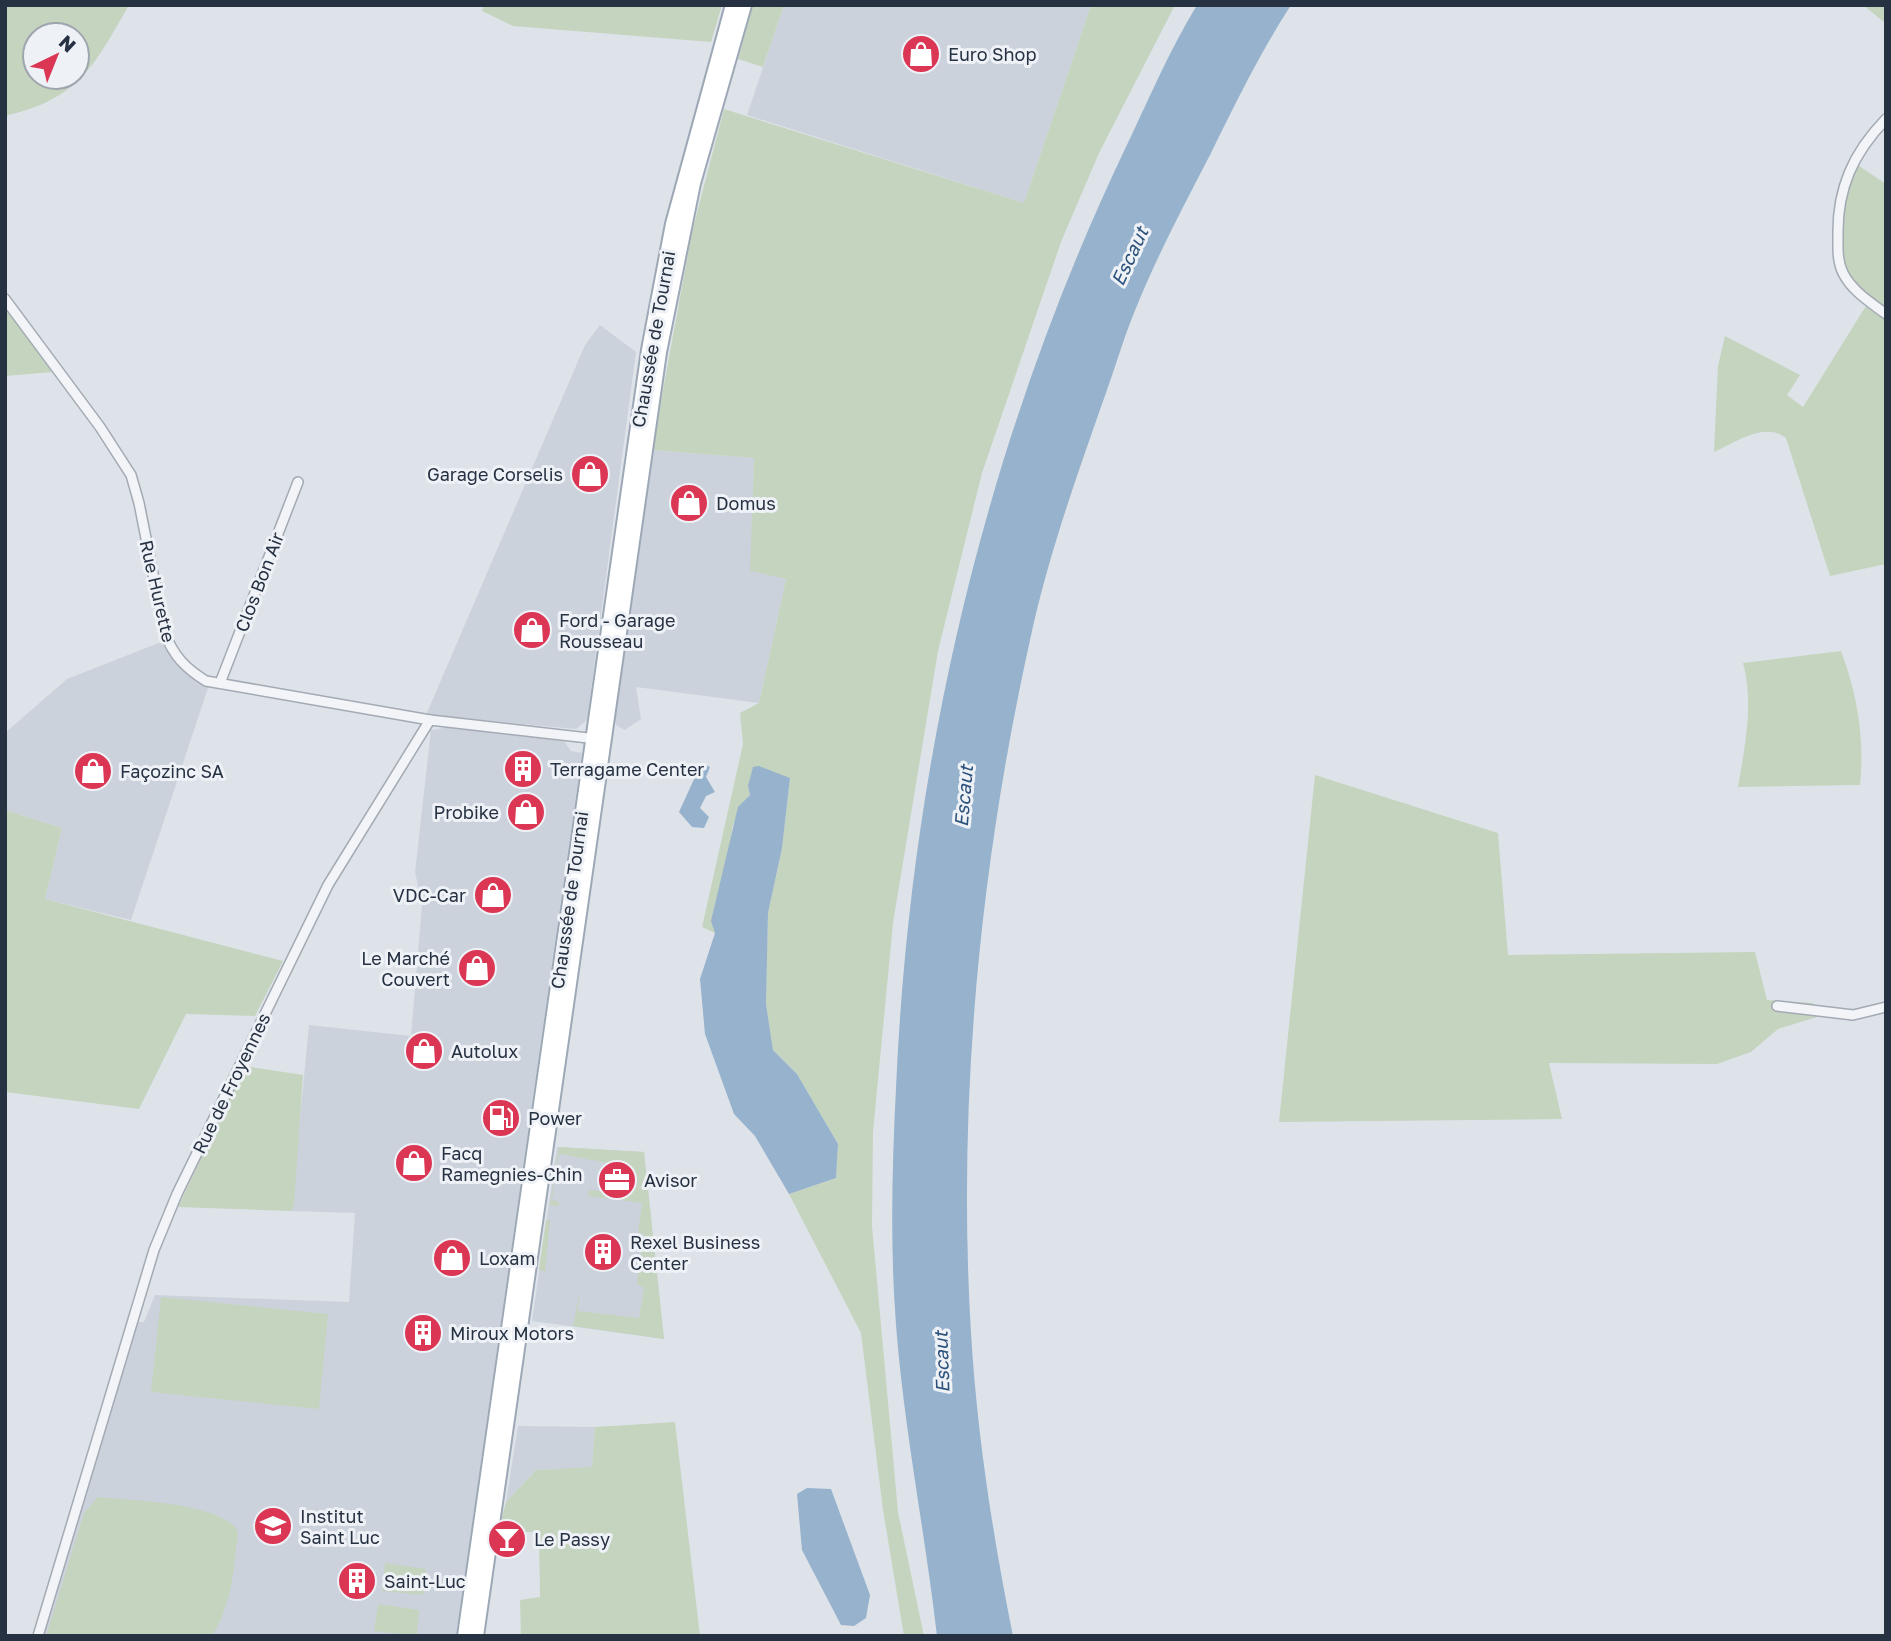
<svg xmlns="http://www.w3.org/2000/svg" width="1891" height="1641" viewBox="0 0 1891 1641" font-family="'Golos Text',sans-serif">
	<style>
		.built { fill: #ccd2dc }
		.green { fill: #c5d4bf; fill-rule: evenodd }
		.water { fill: #96b2cd }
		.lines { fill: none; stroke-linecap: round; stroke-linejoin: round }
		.minor-casing { stroke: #a3aab4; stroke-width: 12 }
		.primary-casing { stroke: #9da8b6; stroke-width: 18 }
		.minor { stroke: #f2f4f7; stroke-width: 9 }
		.primary { stroke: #fff; stroke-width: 14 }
		.labels { text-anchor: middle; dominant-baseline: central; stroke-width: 6; stroke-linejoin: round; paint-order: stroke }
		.poi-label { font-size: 18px; fill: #263142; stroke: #eef2f7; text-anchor: start }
		.street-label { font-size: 18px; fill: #263142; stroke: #eef2f7 }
		.water-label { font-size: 19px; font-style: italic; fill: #2c517a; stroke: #eef2f7 }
	</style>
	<rect width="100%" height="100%" fill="#dee3e9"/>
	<g class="built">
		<path d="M784,5H1091L1024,203L747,115Z"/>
		<path d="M600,325L636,352L587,720L576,729L426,715L585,345Z"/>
		<path d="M652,450L754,458L751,571L786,579L759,703L636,687L641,719L625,730L617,726L613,717Z"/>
		<path d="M161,642L176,664L189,676L209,685L131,920L45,899L62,828L5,810V733L67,679Z"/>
		<path d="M450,727L563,740L571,751L582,753L456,1636H41L116,1395L135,1322H144L155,1295L349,1302L355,1213L291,1211L309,1025L411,1036L422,905L415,872L431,730Z"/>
		<path d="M557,1147L644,1152L664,1339L532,1321Z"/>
		<path d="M518,1426L595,1427L592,1468L536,1470L506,1502Z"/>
	</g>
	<g class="green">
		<path d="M5,5H129C94,66 79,99 5,116ZM77,35V77H35V35Z"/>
		<path d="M484,5H722L711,42L513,26L482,11Z"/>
		<path d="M753,5H784L763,67L738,59Z"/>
		<path d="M1091,5H1175L1099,153L1061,242L982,473L938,651L893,923L873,1132L872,1226L898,1512L924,1636H904L883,1510L861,1333L789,1194L836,1178L838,1144L797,1074L773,1050L766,1004L768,913L782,848L790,778L748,786L750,794L733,825L715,933L702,927L743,744L740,713L759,703L786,579L750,571L754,458L652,450L692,232L724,109L1024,203Z"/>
		<path d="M1863,5H1886V20L1884,22Z"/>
		<path d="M1856,164L1886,184V309C1873,300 1857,289 1849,276C1830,245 1844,195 1856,164Z"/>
		<path d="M1869,301L1886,314V564L1830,576L1786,438C1765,421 1734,443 1714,452L1718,366L1725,336L1800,375L1787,395L1803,407Z"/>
		<path d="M5,307L52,372L5,376Z"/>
		<path d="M1841,651C1857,693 1865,739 1860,785L1738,787C1745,746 1754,703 1743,663Z"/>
		<path d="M1315,775L1498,833L1508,955L1755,952L1767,1000L1813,1003L1817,1017L1778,1029L1751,1052L1717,1064L1549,1063L1562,1119L1279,1122Z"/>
		<path d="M5,810L62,828L45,899L283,961L255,1016L186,1014L139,1109L5,1092Z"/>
		<path d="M245,1066L303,1075L294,1205L291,1211L178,1207Z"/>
		<path d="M559,1147L644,1152L664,1339L573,1326L580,1290L578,1311L639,1318L644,1288L637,1284L644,1234L638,1233L642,1203L588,1196L589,1190L623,1194L625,1166L559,1154L552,1200L559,1202L558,1206L550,1205Z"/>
		<path d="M546,1220H550L545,1272L539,1269Z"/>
		<path d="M161,1297L328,1314L319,1409L151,1392Z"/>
		<path d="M675,1422L700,1636H521L520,1600L540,1597L539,1532H498L506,1502L536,1470L592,1467L595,1427Z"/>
		<path d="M98,1497C129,1500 225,1503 238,1532C234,1567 232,1605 212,1636H46L84,1513Z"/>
		<path d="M385,1563L426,1569L423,1595L382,1591Z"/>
		<path d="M378,1604L419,1610L417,1636L374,1631Z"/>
	</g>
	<g class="water">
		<path d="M1197,5H1291C1260,53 1235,104 1210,155C1184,205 1157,256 1136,308C1123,339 1114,372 1102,404C1075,481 1047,560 1030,640C980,866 957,1101 971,1333C977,1434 993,1537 1013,1636H937C925,1532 904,1429 896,1325C890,1247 892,1167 896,1088C910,764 985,442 1125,149C1148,101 1169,51 1197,5Z"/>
		<path d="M702,763L710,767L706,777L715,792L706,796L700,808L709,817L704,828L692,827L679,812L695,777L693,767Z"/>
		<path d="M759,766L790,778L782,848L768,913L766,1004L773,1050L797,1074L838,1144L836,1178L789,1194L755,1136L734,1114L705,1034L700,979L715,933L711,921L738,807L750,795L748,786L753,767Z"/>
		<path d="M807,1488L831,1489L870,1595L866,1618L854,1626L841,1625L802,1550L797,1494Z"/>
	</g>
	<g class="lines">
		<defs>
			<g id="minor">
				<path d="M1886,119C1853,153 1837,189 1838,236C1838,248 1837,261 1843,273C1852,291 1870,302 1886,314"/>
				<path d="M5,299L100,427L131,475L139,503L165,634C174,656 185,668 206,681L430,720"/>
				<path d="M220,683L298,482"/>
				<path d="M1777,1006L1853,1015L1886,1007"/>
				<path d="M38,1636L154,1250L177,1194L328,885L430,720L597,739"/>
			</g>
			<g id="primary">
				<path d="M465,1636L649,350L673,224L733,5"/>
				<path d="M476,1636L659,352L693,183L744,5"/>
			</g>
		</defs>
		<use href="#minor" class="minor-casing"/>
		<use href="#primary" class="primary-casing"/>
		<use href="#minor" class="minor"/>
		<use href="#primary" class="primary"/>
	</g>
	<defs>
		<symbol id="shop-disc" viewBox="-11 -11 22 22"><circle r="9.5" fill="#db3654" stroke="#eef2f7"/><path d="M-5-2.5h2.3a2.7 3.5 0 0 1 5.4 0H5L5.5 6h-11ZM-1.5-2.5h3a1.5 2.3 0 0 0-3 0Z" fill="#fff"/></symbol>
		<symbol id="building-disc" viewBox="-11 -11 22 22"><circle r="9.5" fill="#db3654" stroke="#eef2f7"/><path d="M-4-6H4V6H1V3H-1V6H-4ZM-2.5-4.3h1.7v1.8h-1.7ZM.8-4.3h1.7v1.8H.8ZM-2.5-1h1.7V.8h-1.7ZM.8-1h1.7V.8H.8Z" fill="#fff"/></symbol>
		<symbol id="fuel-disc" viewBox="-11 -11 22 22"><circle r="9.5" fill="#db3654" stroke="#eef2f7"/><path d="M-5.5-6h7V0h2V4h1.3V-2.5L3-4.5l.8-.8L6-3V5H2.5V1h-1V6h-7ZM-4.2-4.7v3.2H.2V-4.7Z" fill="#fff"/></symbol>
		<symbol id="office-disc" viewBox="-11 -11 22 22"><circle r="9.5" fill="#db3654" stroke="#eef2f7"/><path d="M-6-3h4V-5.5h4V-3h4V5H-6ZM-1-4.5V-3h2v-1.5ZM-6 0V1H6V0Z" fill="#fff"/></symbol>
		<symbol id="school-disc" viewBox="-11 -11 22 22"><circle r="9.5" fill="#db3654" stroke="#eef2f7"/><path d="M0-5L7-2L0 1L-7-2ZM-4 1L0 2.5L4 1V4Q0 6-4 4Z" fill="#fff"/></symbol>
		<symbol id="bar-disc" viewBox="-11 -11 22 22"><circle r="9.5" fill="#db3654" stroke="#eef2f7"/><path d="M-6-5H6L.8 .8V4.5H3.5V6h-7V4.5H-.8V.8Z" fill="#fff"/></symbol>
	</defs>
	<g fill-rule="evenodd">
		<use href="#shop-disc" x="899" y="32" width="44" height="44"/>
		<use href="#shop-disc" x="568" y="452" width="44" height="44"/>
		<use href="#shop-disc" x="667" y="481" width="44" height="44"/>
		<use href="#shop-disc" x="510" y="608" width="44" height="44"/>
		<use href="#building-disc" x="501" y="747" width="44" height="44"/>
		<use href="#shop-disc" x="71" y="749" width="44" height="44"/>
		<use href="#shop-disc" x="504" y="790" width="44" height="44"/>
		<use href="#shop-disc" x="471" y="873" width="44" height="44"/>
		<use href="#shop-disc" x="455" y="946" width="44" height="44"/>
		<use href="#shop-disc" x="402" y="1029" width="44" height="44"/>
		<use href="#fuel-disc" x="479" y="1096" width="44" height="44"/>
		<use href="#shop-disc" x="392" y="1141" width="44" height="44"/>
		<use href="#office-disc" x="595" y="1158" width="44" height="44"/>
		<use href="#building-disc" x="581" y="1230" width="44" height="44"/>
		<use href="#shop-disc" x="430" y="1236" width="44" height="44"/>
		<use href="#building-disc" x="401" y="1311" width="44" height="44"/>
		<use href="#school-disc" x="251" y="1504" width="44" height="44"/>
		<use href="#bar-disc" x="485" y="1517" width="44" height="44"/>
		<use href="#building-disc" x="335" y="1559" width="44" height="44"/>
	</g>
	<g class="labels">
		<g class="poi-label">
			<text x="948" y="54">Euro Shop</text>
			<text x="563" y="474" text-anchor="end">Garage Corselis</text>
			<text x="716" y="503">Domus</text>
			<text x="559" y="620">Ford - Garage<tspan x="559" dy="21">Rousseau</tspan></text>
			<text x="550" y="769">Terragame Center</text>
			<text x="120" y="771">Façozinc SA</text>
			<text x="499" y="812" text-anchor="end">Probike</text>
			<text x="466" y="895" text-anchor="end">VDC-Car</text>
			<text x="450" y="958" text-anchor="end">Le Marché<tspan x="450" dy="21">Couvert</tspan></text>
			<text x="451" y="1051">Autolux</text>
			<text x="528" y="1118">Power</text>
			<text x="441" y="1153">Facq<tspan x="441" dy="21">Ramegnies-Chin</tspan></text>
			<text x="644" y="1180">Avisor</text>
			<text x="630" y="1242">Rexel Business<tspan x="630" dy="21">Center</tspan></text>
			<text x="479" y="1258">Loxam</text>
			<text x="450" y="1333">Miroux Motors</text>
			<text x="300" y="1516">Institut<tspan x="300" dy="21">Saint Luc</tspan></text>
			<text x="534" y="1539">Le Passy</text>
			<text x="384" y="1581">Saint-Luc</text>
		</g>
		<g class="street-label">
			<text transform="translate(653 339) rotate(-80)">Chaussée de Tournai</text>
			<text transform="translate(259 582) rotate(-69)">Clos Bon Air</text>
			<text transform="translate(158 591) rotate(77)">Rue Hurette</text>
			<text transform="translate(569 900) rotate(-82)">Chaussée de Tournai</text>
			<text transform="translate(231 1083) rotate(-64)">Rue de Froyennes</text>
		</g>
		<g class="water-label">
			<text transform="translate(1129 256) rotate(-65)">Escaut</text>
			<text transform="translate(963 796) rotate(-85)">Escaut</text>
			<text transform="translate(941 1362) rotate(-92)">Escaut</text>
		</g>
	</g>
	<rect width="1891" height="1641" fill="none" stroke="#263142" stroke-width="14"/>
	<g transform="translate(56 56) rotate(43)"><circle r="33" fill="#eef2f7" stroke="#9ea5af" stroke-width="2"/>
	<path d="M0-5L12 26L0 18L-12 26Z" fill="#db3654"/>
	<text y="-10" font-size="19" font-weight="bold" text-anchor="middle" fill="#263142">N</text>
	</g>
</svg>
